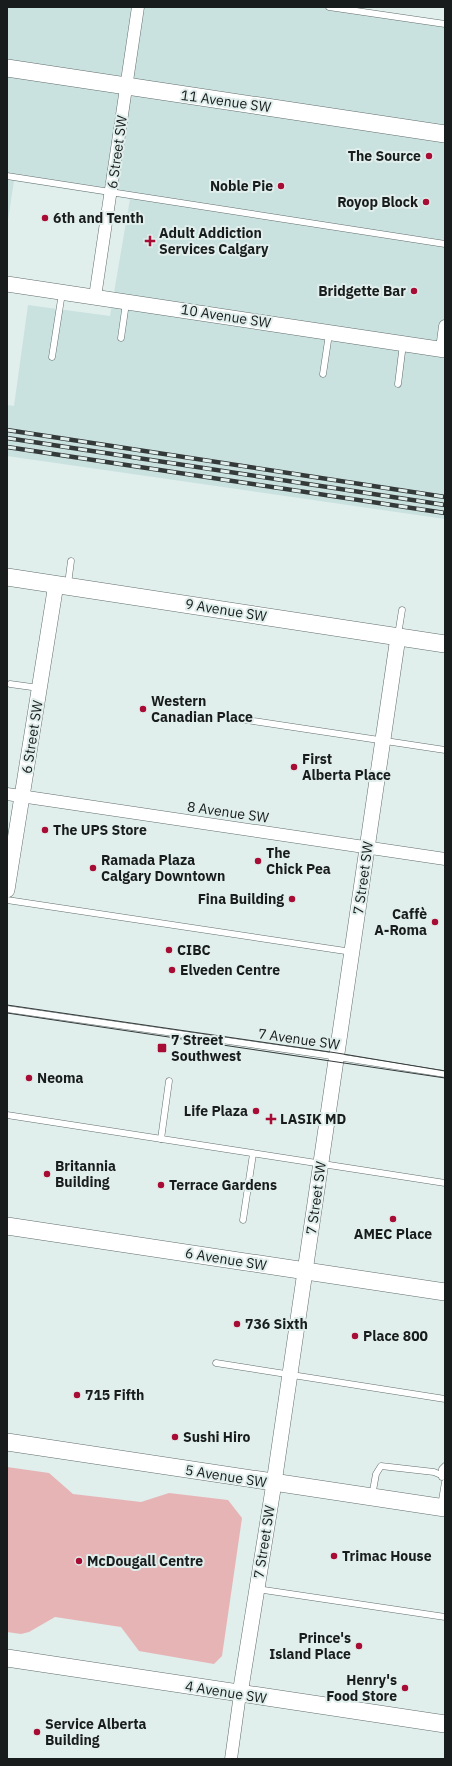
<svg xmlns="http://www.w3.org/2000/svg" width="452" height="1766" viewBox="0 0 452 1766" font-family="'IBM Plex Sans',sans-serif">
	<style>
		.built { fill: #cae2df }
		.green { fill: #e7b4b6 }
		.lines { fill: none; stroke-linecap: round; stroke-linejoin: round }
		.service-casing { stroke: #626e6d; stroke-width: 7 }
		.minor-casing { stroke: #626e6d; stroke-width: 13 }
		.tertiary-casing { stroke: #626e6d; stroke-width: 16 }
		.secondary-casing { stroke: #626e6d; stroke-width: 18 }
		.service { stroke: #fff; stroke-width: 6 }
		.minor { stroke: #fff; stroke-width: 12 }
		.tertiary { stroke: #fff; stroke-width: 15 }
		.secondary { stroke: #fff; stroke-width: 17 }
		.tram { stroke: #343939; stroke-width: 1 }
		.rail-casing { stroke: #343939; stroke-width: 4.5 }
		.rail { stroke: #e0eeec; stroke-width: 3; stroke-dasharray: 9; stroke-linecap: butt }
		.poi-dot { fill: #a70d34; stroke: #e0eeec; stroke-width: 1.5 }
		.labels { text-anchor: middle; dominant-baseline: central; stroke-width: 4; stroke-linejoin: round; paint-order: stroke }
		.street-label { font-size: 14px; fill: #181c1c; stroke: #e0eeec }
		.poi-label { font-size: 14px; font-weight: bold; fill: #181c1c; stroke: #e0eeec; text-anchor: start }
	</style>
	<rect width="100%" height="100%" fill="#e0eeec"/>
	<path class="built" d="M7,7H338L445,21V519L7,456V405L14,406L28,305L110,316L130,199L14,181L7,226Z"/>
	<path class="green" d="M7,1467L49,1473L73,1494L141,1502L169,1493L228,1500L242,1518L222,1656L214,1664L139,1651L121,1627L55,1617L29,1632L21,1634L7,1632Z"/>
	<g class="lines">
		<defs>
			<g id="service">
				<path d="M329,7L445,24"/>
				<path d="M7,176L445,244"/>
				<path d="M121,338L126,303"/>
				<path d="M52,357L62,293"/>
				<path d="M323,374L329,334"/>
				<path d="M398,384L403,344"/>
				<path d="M68,584L71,561"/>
				<path d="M398,635L402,610"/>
				<path d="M10,684L39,688"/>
				<path d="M240,719L445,750"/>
				<path d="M7,900L352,952"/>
				<path d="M7,1009L325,1055L445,1074"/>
				<path d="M7,1115L445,1183"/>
				<path d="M161,1139L169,1081"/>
				<path d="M243,1220L253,1154"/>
				<path d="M216,1363L445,1399"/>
				<path d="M442,1477V1469L445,1466"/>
				<path d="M372,1496L376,1474L381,1466L434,1472L441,1475"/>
				<path d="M441,1506L445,1482"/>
				<path d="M257,1589L445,1617"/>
			</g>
			<g id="minor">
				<path d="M95,297L138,7"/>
				<path d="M442,349L445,326"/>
				<path d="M7,794L445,859"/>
				<path d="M231,1759L240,1694"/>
			</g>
			<g id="tertiary">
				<path d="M7,284L445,350"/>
				<path d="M7,890L56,584"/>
				<path d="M240,1694L274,1483L398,637"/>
			</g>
			<g id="secondary">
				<path d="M7,68L445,134"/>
				<path d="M7,577L445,644"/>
				<path d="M7,1226L445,1292"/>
				<path d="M7,1442L445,1508"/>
				<path d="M7,1658L445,1724"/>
			</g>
		</defs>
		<use href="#service" class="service-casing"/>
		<use href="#minor" class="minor-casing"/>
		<use href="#tertiary" class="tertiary-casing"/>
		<use href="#secondary" class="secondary-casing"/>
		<use href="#service" class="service"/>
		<use href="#minor" class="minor"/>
		<use href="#tertiary" class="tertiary"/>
		<use href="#secondary" class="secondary"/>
		<g class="tram">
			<path d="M7,1005L337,1053L445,1071"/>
			<path d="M7,1013L445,1078"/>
		</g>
		<defs>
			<g id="rail">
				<path d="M7,430L445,497"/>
				<path d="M7,438L445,505"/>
				<path d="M7,447L445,513"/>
			</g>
		</defs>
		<use href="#rail" class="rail-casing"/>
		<use href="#rail" class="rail"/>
	</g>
	<g class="poi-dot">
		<circle cx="429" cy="156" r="4"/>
		<circle cx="281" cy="186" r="4"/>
		<circle cx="426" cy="202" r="4"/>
		<circle cx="45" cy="218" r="4"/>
		<path d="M148 235h4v4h4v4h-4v4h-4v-4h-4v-4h4z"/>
		<circle cx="414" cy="291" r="4"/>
		<circle cx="143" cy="709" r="4"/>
		<circle cx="294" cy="767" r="4"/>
		<circle cx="45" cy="830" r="4"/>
		<circle cx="258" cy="861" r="4"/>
		<circle cx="93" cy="868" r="4"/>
		<circle cx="292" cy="899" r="4"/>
		<circle cx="435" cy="922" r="4"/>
		<circle cx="169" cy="950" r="4"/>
		<circle cx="172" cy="970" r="4"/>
		<rect x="157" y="1043" width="10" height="10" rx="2"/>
		<circle cx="29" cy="1078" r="4"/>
		<circle cx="256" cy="1111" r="4"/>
		<path d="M269 1113h4v4h4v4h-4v4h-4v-4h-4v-4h4z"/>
		<circle cx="47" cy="1174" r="4"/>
		<circle cx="161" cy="1185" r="4"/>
		<circle cx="393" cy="1219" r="4"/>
		<circle cx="237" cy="1324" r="4"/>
		<circle cx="355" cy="1336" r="4"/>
		<circle cx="77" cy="1395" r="4"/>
		<circle cx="175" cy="1437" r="4"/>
		<circle cx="334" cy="1556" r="4"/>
		<circle cx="79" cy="1561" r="4"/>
		<circle cx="359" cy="1646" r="4"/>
		<circle cx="405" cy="1688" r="4"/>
		<circle cx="37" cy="1732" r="4"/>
	</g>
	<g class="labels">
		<g class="street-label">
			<text transform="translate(226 101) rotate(8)">11 Avenue SW</text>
			<text transform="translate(117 152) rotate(-82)">6 Street SW</text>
			<text transform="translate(226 316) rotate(9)">10 Avenue SW</text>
			<text transform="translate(226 610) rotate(9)">9 Avenue SW</text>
			<text transform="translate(32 737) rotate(-81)">6 Street SW</text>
			<text transform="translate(228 812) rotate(8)">8 Avenue SW</text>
			<text transform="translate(363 878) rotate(-82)">7 Street SW</text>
			<text transform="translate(299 1039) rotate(8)">7 Avenue SW</text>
			<text transform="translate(316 1198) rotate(-82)">7 Street SW</text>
			<text transform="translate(226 1259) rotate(9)">6 Avenue SW</text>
			<text transform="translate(226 1476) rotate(9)">5 Avenue SW</text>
			<text transform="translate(264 1542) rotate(-81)">7 Street SW</text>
			<text transform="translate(226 1692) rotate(9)">4 Avenue SW</text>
		</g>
		<g class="poi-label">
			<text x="421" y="156" text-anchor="end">The Source</text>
			<text x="273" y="186" text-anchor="end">Noble Pie</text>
			<text x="418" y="202" text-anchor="end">Royop Block</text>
			<text x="53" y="218">6th and Tenth</text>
			<text x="159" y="233">Adult Addiction<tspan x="159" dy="16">Services Calgary</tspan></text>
			<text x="406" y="291" text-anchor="end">Bridgette Bar</text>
			<text x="151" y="701">Western<tspan x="151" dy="16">Canadian Place</tspan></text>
			<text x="302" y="759">First<tspan x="302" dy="16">Alberta Place</tspan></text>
			<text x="53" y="830">The UPS Store</text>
			<text x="266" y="853">The<tspan x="266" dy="16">Chick Pea</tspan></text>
			<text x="101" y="860">Ramada Plaza<tspan x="101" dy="16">Calgary Downtown</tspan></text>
			<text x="284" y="899" text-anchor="end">Fina Building</text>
			<text x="427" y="914" text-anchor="end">Caffè<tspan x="427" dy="16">A-Roma</tspan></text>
			<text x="177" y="950">CIBC</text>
			<text x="180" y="970">Elveden Centre</text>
			<text x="171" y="1040">7 Street<tspan x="171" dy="16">Southwest</tspan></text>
			<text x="37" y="1078">Neoma</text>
			<text x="248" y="1111" text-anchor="end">Life Plaza</text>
			<text x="280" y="1119">LASIK MD</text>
			<text x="55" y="1166">Britannia<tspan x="55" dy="16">Building</tspan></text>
			<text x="169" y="1185">Terrace Gardens</text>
			<text x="393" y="1234" text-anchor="middle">AMEC Place</text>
			<text x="245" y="1324">736 Sixth</text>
			<text x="363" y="1336">Place 800</text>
			<text x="85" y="1395">715 Fifth</text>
			<text x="183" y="1437">Sushi Hiro</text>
			<text x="342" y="1556">Trimac House</text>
			<text x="87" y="1561">McDougall Centre</text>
			<text x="351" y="1638" text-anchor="end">Prince's<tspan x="351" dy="16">Island Place</tspan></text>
			<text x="397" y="1680" text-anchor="end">Henry's<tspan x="397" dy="16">Food Store</tspan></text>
			<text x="45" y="1724">Service Alberta<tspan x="45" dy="16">Building</tspan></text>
		</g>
	</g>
	<rect width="452" height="1766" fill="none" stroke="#181c1c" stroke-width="16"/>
</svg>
